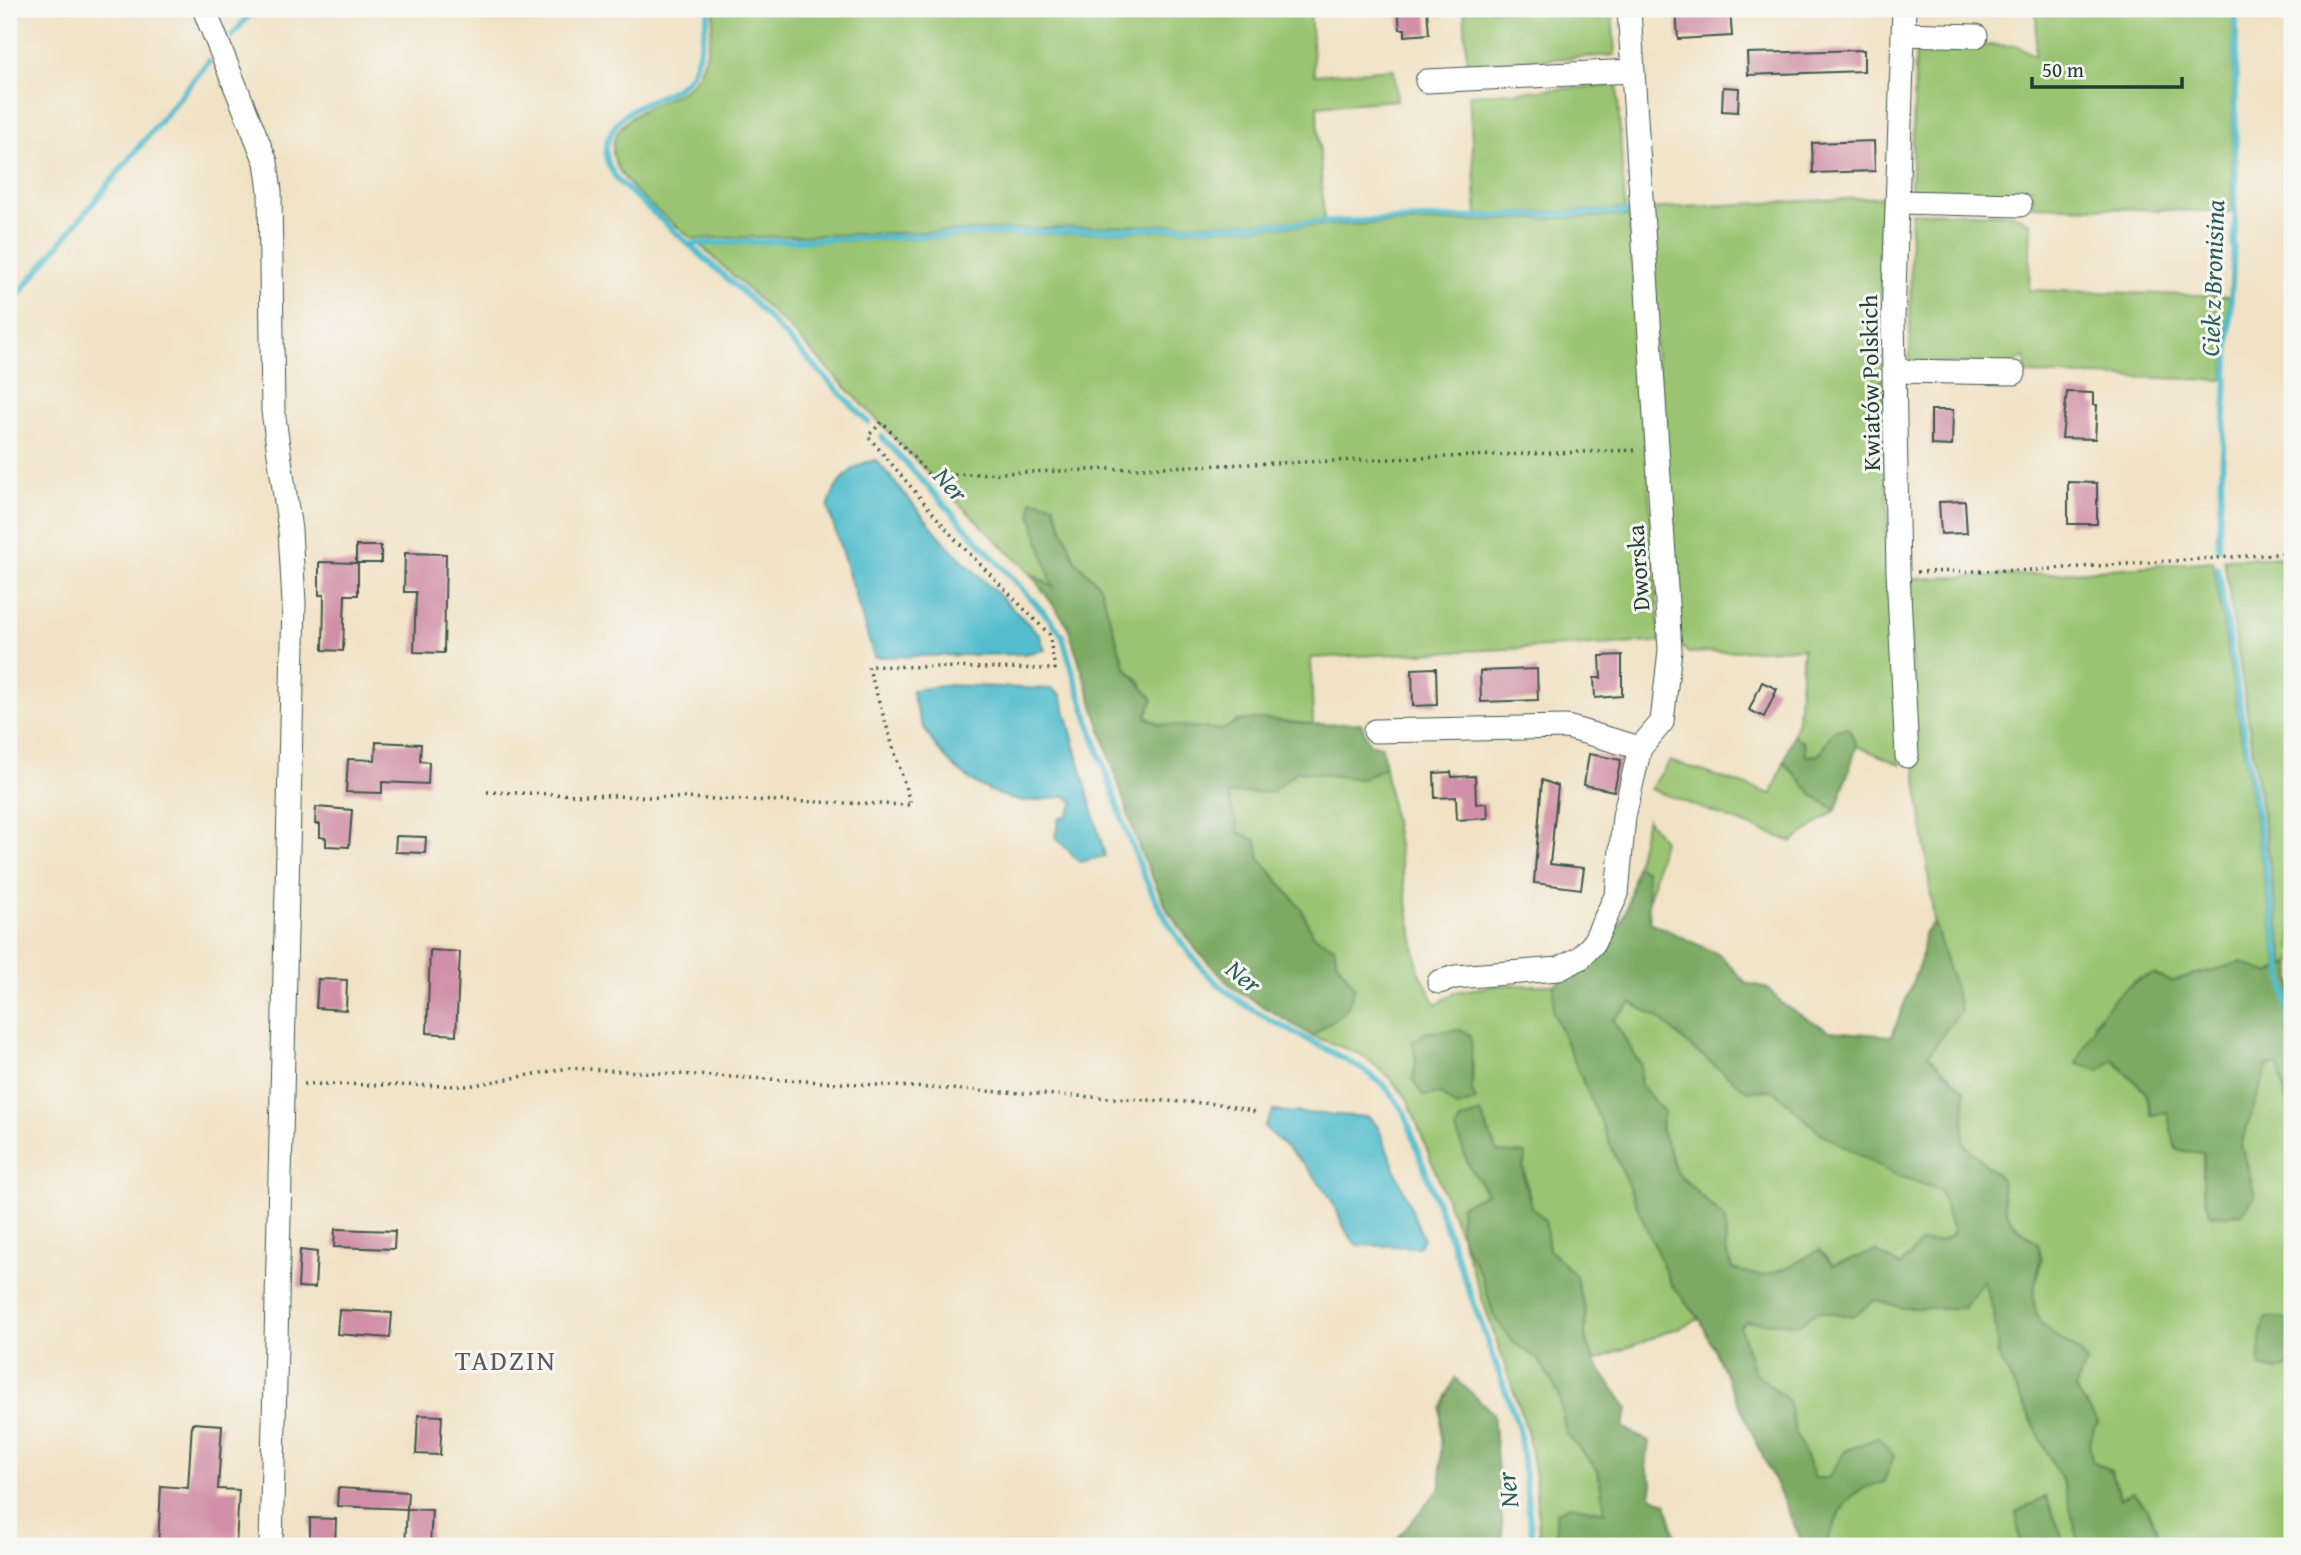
<svg xmlns="http://www.w3.org/2000/svg" width="2301" height="1555" viewBox="0 0 2301 1555" font-family="'Gentium Book Plus',serif">
	<style>
		.green { fill: #9ac471; stroke: #5c8052; stroke-width: 2; fill-rule: evenodd }
		.forest { fill: #7baa63; stroke: #4d744c; stroke-width: 2; fill-rule: evenodd }
		.water { fill: #52bdcd; stroke: #387d80; stroke-width: 2 }
		.lines { fill: none; stroke-linecap: round; stroke-linejoin: round }
		.stream { stroke: #52bdcd; stroke-width: 6 }
		.building { fill: #d08fa6 }
		.street-casing { stroke: #3e564a; stroke-width: 25 }
		.path { stroke: #3e564a; stroke-width: 3.5; stroke-dasharray: 2 5; stroke-linecap: butt }
		.street { stroke: #fff; stroke-width: 23 }
		.labels { text-anchor: middle; dominant-baseline: central; stroke-width: 6; stroke-linejoin: round; paint-order: stroke }
		.street-label { font-size: 24px; fill: #1f3d34; stroke: #f6f6f2 }
		.water-label { font-size: 26px; font-style: italic; fill: #2c5d5a; stroke: #f6f6f2 }
		.quarter-label { font-size: 28px; letter-spacing: 2px; fill: #5d5a5c; stroke: #f6f6f2 }
	</style>
	<rect width="100%" height="100%" fill="#f6f6f2"/>
	<filter id="ink" filterUnits="userSpaceOnUse"><feTurbulence type="fractalNoise" baseFrequency=".0143" numOctaves="2"/><feDisplacementMap in="SourceGraphic" scale="14" xChannelSelector="R" yChannelSelector="G"/><feConvolveMatrix kernelMatrix="1 2 1 2 8 2 1 2 1" color-interpolation-filters="sRGB"/></filter>
	<filter id="wash" filterUnits="userSpaceOnUse"><feTurbulence type="fractalNoise" baseFrequency=".00686" numOctaves="4" result="noise"/><feDisplacementMap in="SourceGraphic" scale="28" xChannelSelector="R" yChannelSelector="G"/><feGaussianBlur stdDeviation="1.57" result="paint"/><feColorMatrix in="noise" values="0 0 0 0 0 0 0 0 0 0 0 0 0 0 0 0 0 1.4 0 .05"/><feComposite in="paint" operator="in"/></filter>
	<g filter="url(#wash)">
		<rect width="100%" height="100%" fill="#f1e2c5"/>
		<g class="green">
			<path d="M715,9H1310L1314,75L1394,69L1397,100L1317,106L1324,220L692,239C651,204 564,151 648,107C666,98 685,94 697,76C708,59 711,29 715,9Z"/>
			<path d="M1464,9H1612L1615,55L1467,64Z"/>
			<path d="M2037,9H2234L2232,212L2032,206V187L2013,196L1911,193L1916,43L2018,46L2035,56Z"/>
			<path d="M1617,85L1625,209L1477,215L1469,95Z"/>
			<path d="M1882,197C1876,387 1893,575 1901,765L1857,746L1848,727L1833,731L1819,755L1806,756L1804,743L1793,735L1798,720L1803,648L1688,653L1676,640L1645,209Z"/>
			<path d="M1911,212L2013,214L2031,224L2029,290L2229,296L2224,380L2025,374L2026,357L2009,365L1910,362Z"/>
			<path d="M1629,216L1660,642L1311,658L1313,724L1238,720L1223,730L1159,724L1146,717L1142,683L1125,667L1100,587L1075,560L1053,504L1031,514L1054,588L1030,573L933,478L790,329L700,245Z"/>
			<path d="M2292,557V963L2285,966L2224,559Z"/>
			<path d="M2213,561L2279,969L2269,974L2241,962C2217,971 2194,972 2171,982L2154,974L2135,980L2094,1022L2112,1060L2145,1091L2152,1115L2167,1112L2203,1153V1189L2211,1215L2242,1214L2249,1169L2241,1145L2267,1067L2278,1064L2292,1124V1322L2282,1318L2260,1338V1366L2277,1371L2292,1364V1546H2165L2147,1509L2133,1492L2121,1499L2111,1471L2092,1462L2089,1442L2098,1422L2075,1388L2058,1338L2045,1329L2034,1309V1286L2042,1260L2038,1243C2008,1223 2003,1215 2002,1180L1963,1143L1965,1092L1928,1055L1961,1009L1934,922L1916,771L1908,579L2046,574Z"/>
			<path d="M1670,761L1772,794L1784,762L1813,795L1836,810L1792,842L1650,789Z"/>
			<path d="M1385,767L1418,969L1436,1005L1455,992L1500,985H1554L1553,1012L1671,1284L1700,1319L1594,1361L1585,1333L1586,1312L1575,1275L1549,1250L1545,1220L1532,1207L1523,1167L1526,1154L1497,1152L1468,1164L1487,1193L1461,1237L1482,1277L1494,1316L1513,1341L1539,1360L1559,1394L1566,1433L1598,1470L1606,1512L1570,1505L1557,1513L1556,1546H1540L1535,1477L1527,1430L1461,1237L1407,1098L1387,1075L1360,1054L1312,1036L1346,1010L1355,987L1337,962L1334,947L1313,935L1301,908L1260,859L1257,841L1238,832L1228,806L1229,793L1271,792L1297,771L1361,779ZM1460,1030L1473,1065L1472,1091L1413,1079C1417,1056 1436,1032 1460,1030Z"/>
			<path d="M1647,819L1663,840L1648,905L1646,871L1636,866Z"/>
			<path d="M1631,1003L1658,1017L1693,1049L1748,1090H1773L1860,1154L1894,1174L1940,1190L1954,1233L1942,1241L1921,1243L1900,1266L1876,1251L1833,1265L1819,1250L1787,1268L1761,1276L1732,1269L1726,1251L1725,1219L1677,1173L1661,1128L1664,1112L1640,1085L1641,1065L1613,1019Z"/>
			<path d="M1983,1281L1994,1311L1998,1354L2065,1487L2080,1546H2066L2046,1497L2016,1512L2021,1546H1837L1826,1541L1841,1506L1865,1485L1846,1450L1828,1478H1815L1796,1434L1788,1400L1753,1372L1739,1326L1746,1321L1799,1324L1817,1311L1854,1316L1875,1300L1904,1308H1963Z"/>
		</g>
		<g class="forest">
			<path d="M1032,500L1053,504L1075,560L1100,586L1125,667L1153,699L1146,717L1159,724L1223,730C1252,710 1280,723 1312,724C1328,725 1345,723 1361,723L1369,743L1382,746L1385,767L1361,779L1297,771L1272,792L1229,794C1228,810 1239,817 1238,832L1257,841L1260,859L1301,908L1313,935L1334,947L1337,962L1355,987L1346,1010L1312,1036L1233,988L1198,952L1168,911L1140,851L1067,624L1030,573L1053,587L1031,514Z"/>
			<path d="M1848,727L1857,746L1836,810L1813,795L1784,762L1793,735L1804,743L1806,756L1819,755L1833,731Z"/>
			<path d="M1636,866L1646,871L1650,922L1720,955L1746,983L1767,988L1786,1007L1830,1031L1892,1036L1921,959L1924,934L1934,922L1961,1010L1928,1055L1965,1092L1963,1143L2002,1180C2003,1215 2008,1223 2038,1243C2045,1270 2029,1284 2035,1308C2041,1337 2074,1340 2087,1362L2075,1388L2098,1422L2089,1442L2092,1461L2111,1471L2120,1499L2134,1492L2147,1509L2165,1546H2080L2065,1487L1998,1354L1994,1311L1983,1281L1963,1308H1904L1875,1300L1854,1316L1817,1311L1799,1324L1746,1321L1740,1326L1754,1372L1788,1400L1796,1434L1815,1478H1828L1846,1450L1880,1437L1894,1456L1883,1483C1848,1487 1840,1511 1827,1541L1837,1546H1804L1700,1319L1671,1284L1553,1012L1554,985L1609,949L1627,908ZM1631,1003L1658,1017L1693,1049L1748,1091L1773,1090L1822,1134L1894,1174L1940,1190L1954,1233L1942,1241L1921,1243L1900,1266L1876,1251L1833,1265L1819,1250L1787,1268L1761,1276L1732,1269L1726,1251L1725,1219L1677,1173L1661,1128L1664,1112L1640,1085L1641,1065L1613,1020Z"/>
			<path d="M2241,962L2269,974L2292,963V1124L2278,1065L2267,1067L2241,1145L2255,1195L2242,1214L2211,1215L2203,1189V1153L2176,1150L2167,1112L2152,1115L2145,1091L2113,1060L2099,1070L2077,1064C2093,1025 2111,987 2154,974L2171,982C2194,972 2218,971 2241,962Z"/>
			<path d="M1460,1030L1471,1035L1472,1090L1476,1101L1456,1107L1440,1094L1423,1096L1413,1079L1416,1061L1413,1041L1427,1032Z"/>
			<path d="M1481,1113L1497,1152L1526,1154L1523,1167L1525,1185L1532,1207L1545,1220L1549,1250L1575,1275L1586,1312L1585,1334L1594,1361L1628,1409L1623,1427L1649,1442L1646,1468L1653,1484L1651,1496L1666,1503L1678,1546H1556V1513L1570,1505L1605,1512L1598,1470L1566,1433L1559,1394L1539,1360L1512,1341L1494,1316L1482,1277L1461,1237L1460,1206L1487,1193L1468,1164L1456,1130L1460,1120Z"/>
			<path d="M2265,1318H2282L2292,1322V1364L2277,1371L2260,1367V1338Z"/>
			<path d="M1455,1378L1493,1413L1503,1534L1501,1546H1391L1441,1487V1409Z"/>
			<path d="M2046,1497L2066,1546H2021L2016,1512Z"/>
		</g>
		<g class="water">
			<path d="M876,460L949,547L1039,634L1045,650L1024,654L874,657L828,507C834,484 852,463 876,460Z"/>
			<path d="M948,685L1052,689L1061,695L1105,856L1080,862L1055,837L1059,819L1067,816L1074,803L1067,796C1050,798 1030,804 1013,799C963,786 919,741 912,690Z"/>
			<path d="M1273,1111L1369,1117L1378,1127L1423,1238L1419,1247L1357,1245C1342,1231 1339,1211 1328,1194C1310,1168 1288,1148 1264,1127Z"/>
		</g>
		<g class="lines">
			<g class="stream">
				<path d="M710,9C704,28 701,54 692,72C674,104 627,94 609,137C601,154 609,168 619,182L749,298L868,422"/>
				<path d="M232,36L254,9"/>
				<path d="M688,244L1628,212"/>
				<path d="M9,306L209,61"/>
				<path d="M882,437L1049,618L1062,635C1076,684 1092,733 1109,781C1134,854 1159,931 1218,984C1266,1027 1331,1044 1381,1083C1390,1090 1397,1103 1404,1112L1519,1428L1533,1546"/>
				<path d="M2218,548L2235,223L2236,9"/>
				<path d="M2218,568L2292,1034"/>
			</g>
		</g>
		<g id="blocks">
			<g class="building">
				<path d="M1398,9H1427L1429,34L1405,36V29H1400Z"/>
				<path d="M1676,9H1730L1732,36L1678,39Z"/>
				<path d="M1864,50V71L1748,75L1747,53Z"/>
				<path d="M1723,87L1739,88L1738,112L1722,111Z"/>
				<path d="M1874,141L1875,171L1813,173L1812,143Z"/>
				<path d="M2067,392L2093,393V405H2097L2095,439L2062,438Z"/>
				<path d="M1931,410H1953L1952,446L1931,445Z"/>
				<path d="M2068,482L2097,483V524H2068Z"/>
				<path d="M1965,501L1967,533L1941,534L1939,502Z"/>
				<rect x="356" y="546" width="25" height="17"/>
				<path d="M405,553L446,554L444,653L414,652L416,592H404Z"/>
				<path d="M319,562L358,563V595H345L343,651L323,650L324,595H319Z"/>
				<path d="M1622,655V696L1595,698L1594,678H1601L1600,656Z"/>
				<path d="M1436,668L1437,705L1413,706L1412,669Z"/>
				<path d="M1537,669L1538,700L1481,702L1480,671Z"/>
				<path d="M1762,682L1777,689L1764,717L1749,710Z"/>
				<path d="M376,742L421,744L420,761L429,762L428,784L382,782V793L346,792L348,759L375,760Z"/>
				<path d="M1589,754L1621,760L1614,791L1584,785Z"/>
				<path d="M1451,772L1452,777L1475,776L1476,804L1487,803L1488,818L1457,820L1456,797L1435,798L1434,773Z"/>
				<path d="M1542,780L1558,786L1550,864L1584,868L1581,889L1534,883Z"/>
				<path d="M316,807L352,810L349,847L326,846V838L320,837V824H315Z"/>
				<path d="M396,836L426,837L425,853L395,852Z"/>
				<path d="M430,950L460,952L456,1035L427,1033Z"/>
				<path d="M318,979L347,980L346,1010L316,1008Z"/>
				<path d="M335,1229L395,1231L394,1249L334,1247Z"/>
				<path d="M300,1250L317,1252L315,1288L298,1287Z"/>
				<path d="M339,1310L392,1313L390,1338L337,1334Z"/>
				<path d="M418,1415L442,1416L440,1455L416,1454Z"/>
				<path d="M192,1423L222,1425L218,1489L239,1490L236,1546H158L161,1486L188,1488Z"/>
				<path d="M338,1488L408,1492L407,1509L337,1506Z"/>
				<path d="M407,1509L432,1510L430,1546H405Z"/>
				<path d="M310,1518L336,1519L335,1546L310,1545Z"/>
			</g>
		</g>
	</g>
	<g filter="url(#ink)">
		<use href="#blocks" fill-opacity="0" stroke="#3e564a" stroke-width="2"/>
		<g class="lines">
			<defs>
				<g id="street">
					<path d="M204,9L266,162L270,191L273,411L290,530L294,603L271,1546"/>
					<path d="M1904,9L1893,319L1898,572L1907,756"/>
					<path d="M1903,34L1976,36"/>
					<path d="M1427,81L1632,71"/>
					<path d="M1899,202L2020,205"/>
					<path d="M1895,371L2014,373"/>
					<path d="M1375,731L1567,727L1640,748"/>
					<path d="M1439,982L1455,977L1559,969L1580,958L1593,944L1617,894L1624,816L1640,748L1662,722L1670,650L1629,9"/>
				</g>
			</defs>
			<use href="#street" class="street-casing"/>
			<g class="path">
				<path d="M1917,572L2035,570L2292,553"/>
				<path d="M487,792L911,805L868,666L1055,669L1049,634L955,539L868,436L882,422L927,473L946,475L1636,450"/>
				<path d="M304,1084L468,1086L569,1068L1220,1104L1256,1112"/>
			</g>
			<use href="#street" class="street"/>
		</g>
	</g>
	<g class="labels">
		<g class="street-label">
			<text transform="translate(1870 383) rotate(-91)">Kwiatów Polskich</text>
			<text transform="translate(1638 568) rotate(-94)">Dworska</text>
		</g>
		<g class="water-label">
			<text transform="translate(2212 278) rotate(-88)">Ciek z Bronisina</text>
			<text transform="translate(951 484) rotate(48)">Ner</text>
			<text transform="translate(1244 976) rotate(39)">Ner</text>
			<text transform="translate(1507 1490) rotate(-97)">Ner</text>
		</g>
		<g class="quarter-label">
			<text x="506" y="1359">TADZIN</text>
		</g>
	</g>
	<rect width="2301" height="1555" fill="none" stroke="#f6f6f2" stroke-width="35"/>
	<path d="M2032 77v10h150v-10" fill="none" stroke="#1f3d34" stroke-width="3.5"/>
	<text x="2042" y="77" font-size="21" fill="#1f3d34" stroke="#f6f6f2" stroke-width="5" paint-order="stroke">50 m</text>
</svg>
